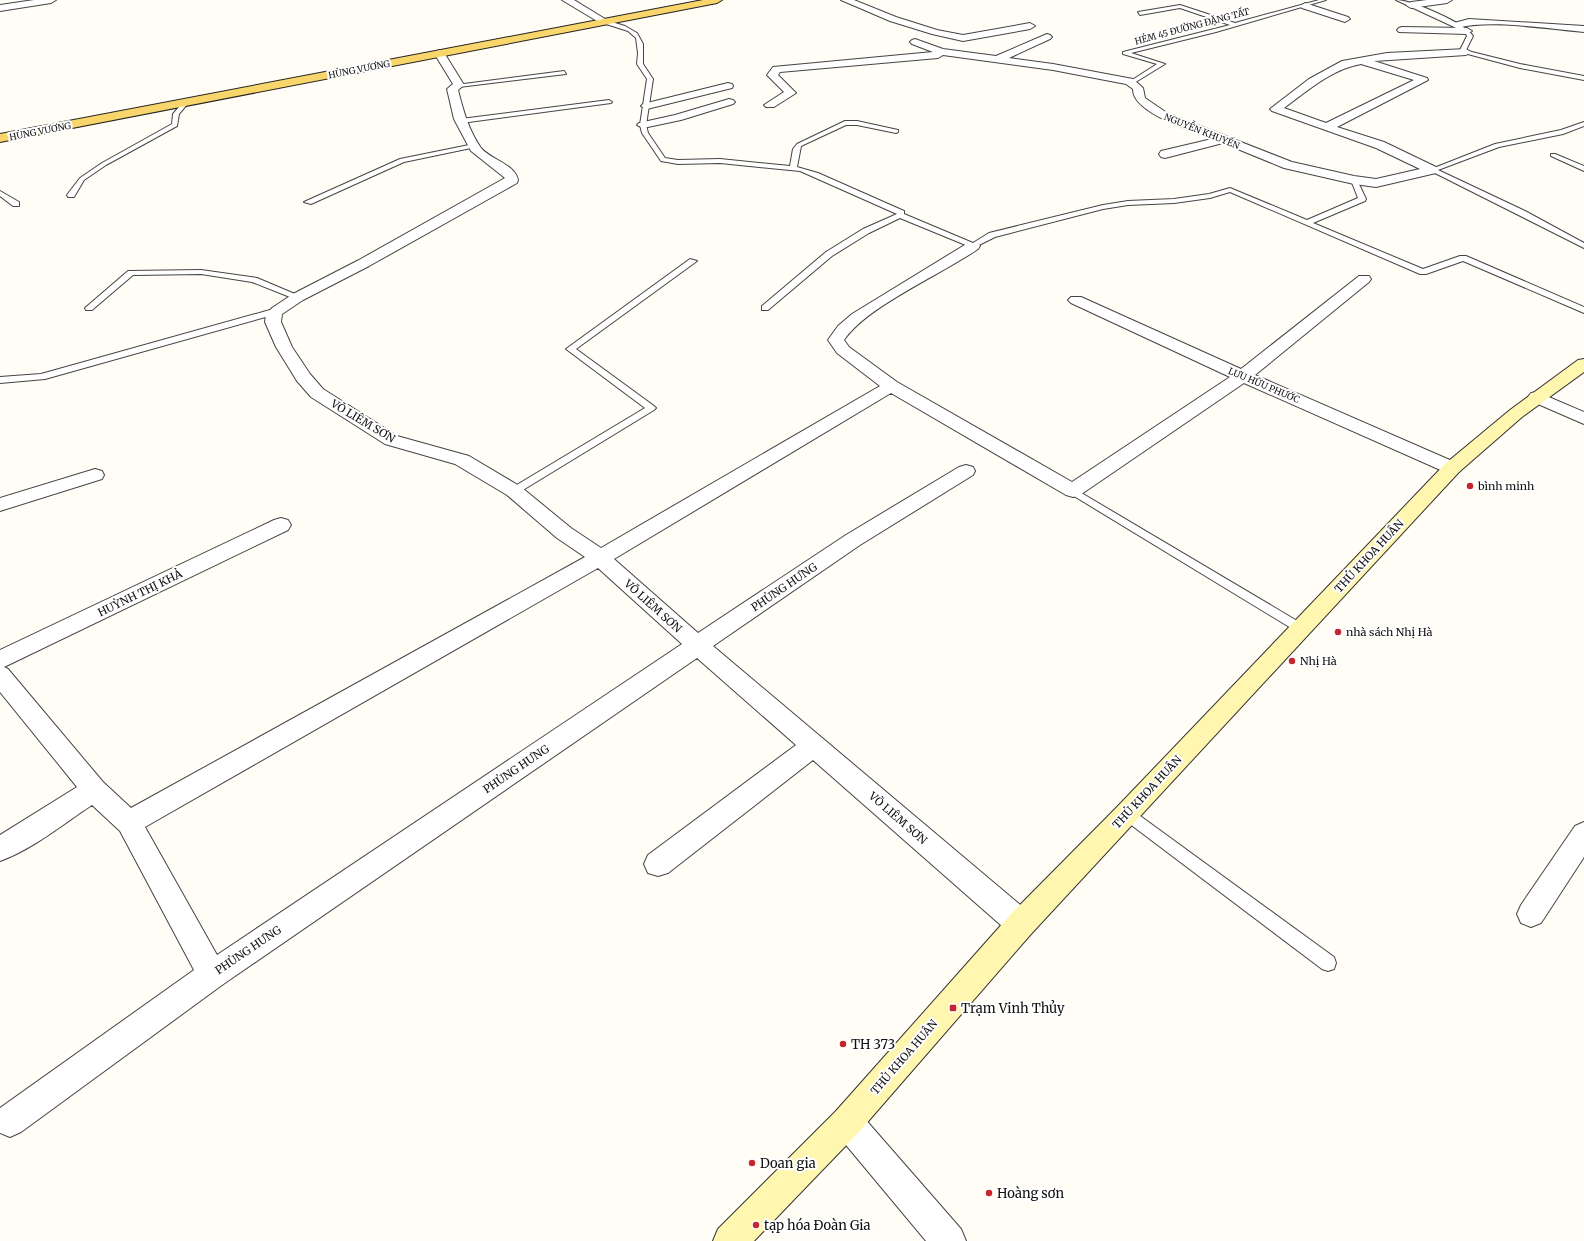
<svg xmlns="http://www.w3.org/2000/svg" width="1584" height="1241" viewBox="0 0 1584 1241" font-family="Merriweather,serif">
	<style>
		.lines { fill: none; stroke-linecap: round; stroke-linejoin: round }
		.service-casing { stroke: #444; stroke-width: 2 }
		.minor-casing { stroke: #444; stroke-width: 2 }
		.secondary-casing { stroke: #333; stroke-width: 2 }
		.primary-casing { stroke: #222; stroke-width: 2 }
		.service { fill: #fff; fill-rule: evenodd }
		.minor { fill: #fff; fill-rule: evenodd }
		.secondary { fill: #fff6b0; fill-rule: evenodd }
		.primary { fill: #f9d66b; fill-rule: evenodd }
		.poi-dot { fill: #c4262e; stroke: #fff; stroke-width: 1.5 }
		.labels { text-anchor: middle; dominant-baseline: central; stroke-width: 4; stroke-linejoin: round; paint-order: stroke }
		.far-street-label { font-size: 9px; fill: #111; stroke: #fff }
		.street-label { font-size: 11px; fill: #111; stroke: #fff }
		.poi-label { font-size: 11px; fill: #111; stroke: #fff; text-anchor: start }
		.near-poi-label { font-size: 13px; fill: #111; stroke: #fff; text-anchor: start }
	</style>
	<rect width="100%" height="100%" fill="#fffdf5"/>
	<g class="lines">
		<defs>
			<g id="service">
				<path d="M1319,0H1326L1216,32L1131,53L1165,64L1134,83L1129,82L1157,64L1123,54V52L1230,25L1180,8L1140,15L1138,12L1180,5L1235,23Z"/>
				<path d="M1396,0C1412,0 1465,23 1473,36L1466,50L1468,51L1520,64L1584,76V80L1520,68L1464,53L1460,50L1467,36L1465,32Z"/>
				<path d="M605,20L625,26L637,33L643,44V64L653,79L646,125L648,133L665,158L678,160L720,159L790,166L793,149L797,144L845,121H857L898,130V132L896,133L857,125H846L801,146L797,167L818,173L904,211V214L973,243L989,233L1103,205L1128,201L1174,199L1209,194L1230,188L1307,220L1358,198L1351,180L1354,178L1357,180L1366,199L1365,201L1313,223L1423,269L1460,256H1466L1584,307V313L1463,261L1426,274H1420L1230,192L1210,198L1174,203L1128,205L1103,209L995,237L973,248L900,218L869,233L832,256L768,310H762V306L826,252L863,229L897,214L800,171L720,163L678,164L661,161L642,133L640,125L647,79L637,64L638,53L636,38L628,31L603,23Z"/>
				<path d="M564,71L566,74L459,87L456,85Z"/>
				<path d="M609,100L612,102L611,103L461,123L458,121L461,119Z"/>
				<path d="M184,101L189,102L179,114L177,126L106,165L84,180L74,197H68L67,195L80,178L102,163L172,124L173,114Z"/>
				<path d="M1584,122V126L1563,134L1499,147L1438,170L1525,211L1584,243V248L1429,170L1495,144L1561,130Z"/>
				<path d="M474,144L476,145V147L404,162L311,204L304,202L400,159Z"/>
				<path d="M1551,154H1555L1584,166V171L1551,156Z"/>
				<path d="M0,191L19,202V206H13L0,196Z"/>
				<path d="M690,259L697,261L576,349L654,406L656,408L654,410L518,493H510L509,491L510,489L645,408L566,349Z"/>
				<path d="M201,270L257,278L302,297L301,299H295L252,282L201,274L133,275L92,310H86L85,308L128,271Z"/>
				<path d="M277,308L281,311L280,313L45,379L0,383V377L41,374Z"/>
				<path d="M1073,488L1304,625L1306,628L1304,631H1296L1069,493L1068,491L1069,489Z"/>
				<path d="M1127,808L1132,810L1334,957L1336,963L1334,969L1328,971L1322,969L1122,818L1120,814L1122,810Z"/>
			</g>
			<g id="minor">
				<path d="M34,0H56L51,3L0,11V5Z"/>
				<path d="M562,0H574L610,22L608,24H602Z"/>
				<path d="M841,0H854L896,17L937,30L963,35L1030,23L1035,26L1030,29L963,41L932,34L890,21Z"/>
				<path d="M1427,0H1452L1447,3L1411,8L1406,5L1411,2Z"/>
				<path d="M1305,3L1348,17L1350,19L1345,22L1302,8L1300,6Z"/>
				<path d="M1469,19L1584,26V32C1548,29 1491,19 1457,28L1452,25L1454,23Z"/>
				<path d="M1402,27L1467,28L1472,31L1467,34L1399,32L1397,30L1399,28Z"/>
				<path d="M1047,34L1050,35L1052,37L1050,39L1009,58L1053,64L1133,79L1143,88L1145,98L1167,113L1292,162L1354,176L1376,179L1420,169L1376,148L1272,111L1270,109L1309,79L1342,61L1387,53L1466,49L1471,52L1466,55L1374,61L1427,78L1428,80L1337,127L1384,142L1436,167L1438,170L1436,173L1376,187L1354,184L1284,168L1223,143L1165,158L1161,157L1159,154L1161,151L1212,139C1193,131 1132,113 1133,89L1126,84L1053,70L943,55L938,58L780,72L778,75L796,93L774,107H766L764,105L784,92L767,75L773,67L933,52L912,44L910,42L912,40L915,39L943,49L996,56ZM1361,64L1414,80L1326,123L1284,108C1307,91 1332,69 1361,64Z"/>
				<path d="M439,50L443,51L464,85L458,90C463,110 469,131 481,148C491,160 515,164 518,180L517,183L369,266L303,300L282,314L281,322L292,347L310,374L323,389L397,436L469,456L521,487L571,528L601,548L880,386L837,353L828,340L838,326L852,314L968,243H978L980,246L978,249C942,274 867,306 844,340L849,347L897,382L1072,482L1230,377L1071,303L1068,300L1071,297H1081L1241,369L1359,276H1369L1371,279L1369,282L1255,375L1459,464L1461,468L1459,472L1452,474L1445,472L1244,383L1080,495L1073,497L1066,495L891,393L614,559L698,633L846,535L959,467L966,465L973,467L975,471L973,475L860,545L713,646L1031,914L1035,924L1031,934L1021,938L1011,934L813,760L668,873L658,876L648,873L644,864L648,855L796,745L697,658L222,985L21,1132L10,1137L0,1133V1108L194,970L120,831L92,805C63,824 33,849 0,861V835L77,787L0,692V650L274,520L281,518L288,520L291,525L288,530L4,667L8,669L103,782L131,808L585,557L557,538L507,495L455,464L385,444L311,397L297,381L276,347L265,322L266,315L272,308L293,294L359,260L505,178L471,151L454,119L447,89L453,84L434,53ZM598,568L682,644L217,955L145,827Z"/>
				<path d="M728,83L732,84L733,86L732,88L647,109L641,106L643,104Z"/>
				<path d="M729,99L733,100L735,102L733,104L681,120L643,128L637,125L639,123L675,115Z"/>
				<path d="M1537,392L1584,412V424L1531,401L1528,397L1531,393Z"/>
				<path d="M95,469L102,471L104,475L102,479L0,511V498Z"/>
				<path d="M1584,822V857L1541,923L1531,927L1521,923L1517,914L1521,905L1575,826Z"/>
				<path d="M847,1106L858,1111L961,1229L966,1241H926L836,1133L831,1122L836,1111Z"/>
			</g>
			<path id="secondary" d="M1584,359V372L1522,417L1459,472L1031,934L858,1133L754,1241H713L718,1229L836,1111L1011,914L1118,806L1445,464L1510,410L1578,360Z"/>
			<path id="primary" d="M703,0H722L717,3L0,142V134Z"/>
		</defs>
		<use href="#service" class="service-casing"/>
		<use href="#minor" class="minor-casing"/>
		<use href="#secondary" class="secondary-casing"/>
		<use href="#primary" class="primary-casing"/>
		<use href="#service" class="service"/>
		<use href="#minor" class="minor"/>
		<use href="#secondary" class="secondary"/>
		<use href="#primary" class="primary"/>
	</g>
	<g class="poi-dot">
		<circle cx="1470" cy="486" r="4"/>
		<circle cx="1338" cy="632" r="4"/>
		<circle cx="1292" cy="661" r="4"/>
		<rect x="949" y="1004" width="8" height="8" rx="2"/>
		<circle cx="843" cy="1044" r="4"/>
		<circle cx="752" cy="1163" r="4"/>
		<circle cx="989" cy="1193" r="4"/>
		<circle cx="756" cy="1225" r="4"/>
	</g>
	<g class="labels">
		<g class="far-street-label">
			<text transform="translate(1192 26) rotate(-15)">HẺM 45 ĐƯỜNG ĐẶNG TẤT</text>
			<text transform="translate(359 69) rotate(-11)">HÙNG VƯƠNG</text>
			<text transform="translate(40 131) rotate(-11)">HÙNG VƯƠNG</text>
			<text transform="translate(1202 131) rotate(22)">NGUYỄN KHUYẾN</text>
			<text transform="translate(1264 385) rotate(23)">LƯU HỮU PHƯỚC</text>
		</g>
		<g class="street-label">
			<text transform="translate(363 421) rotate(31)">VÕ LIÊM SƠN</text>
			<text transform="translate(1369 556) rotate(-47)">THỦ KHOA HUÂN</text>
			<text transform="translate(784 587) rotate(-34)">PHÙNG HƯNG</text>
			<text transform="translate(140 593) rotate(-26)">HUỲNH THỊ KHẢ</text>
			<text transform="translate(653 606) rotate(42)">VÕ LIÊM SƠN</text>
			<text transform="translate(516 769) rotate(-34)">PHÙNG HƯNG</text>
			<text transform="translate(1147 792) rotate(-47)">THỦ KHOA HUÂN</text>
			<text transform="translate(898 818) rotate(41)">VÕ LIÊM SƠN</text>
			<text transform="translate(248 950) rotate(-34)">PHÙNG HƯNG</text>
			<text transform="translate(904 1057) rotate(-49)">THỦ KHOA HUÂN</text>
		</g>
		<g class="poi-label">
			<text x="1478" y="486">bình minh</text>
			<text x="1346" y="632">nhà sách Nhị Hà</text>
			<text x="1300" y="661">Nhị Hà</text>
		</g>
		<g class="near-poi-label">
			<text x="961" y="1008">Trạm Vinh Thủy</text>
			<text x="851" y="1044">TH 373</text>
			<text x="760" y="1163">Doan gia</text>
			<text x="997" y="1193">Hoàng sơn</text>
			<text x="764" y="1225">tạp hóa Đoàn Gia</text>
		</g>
	</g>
</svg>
